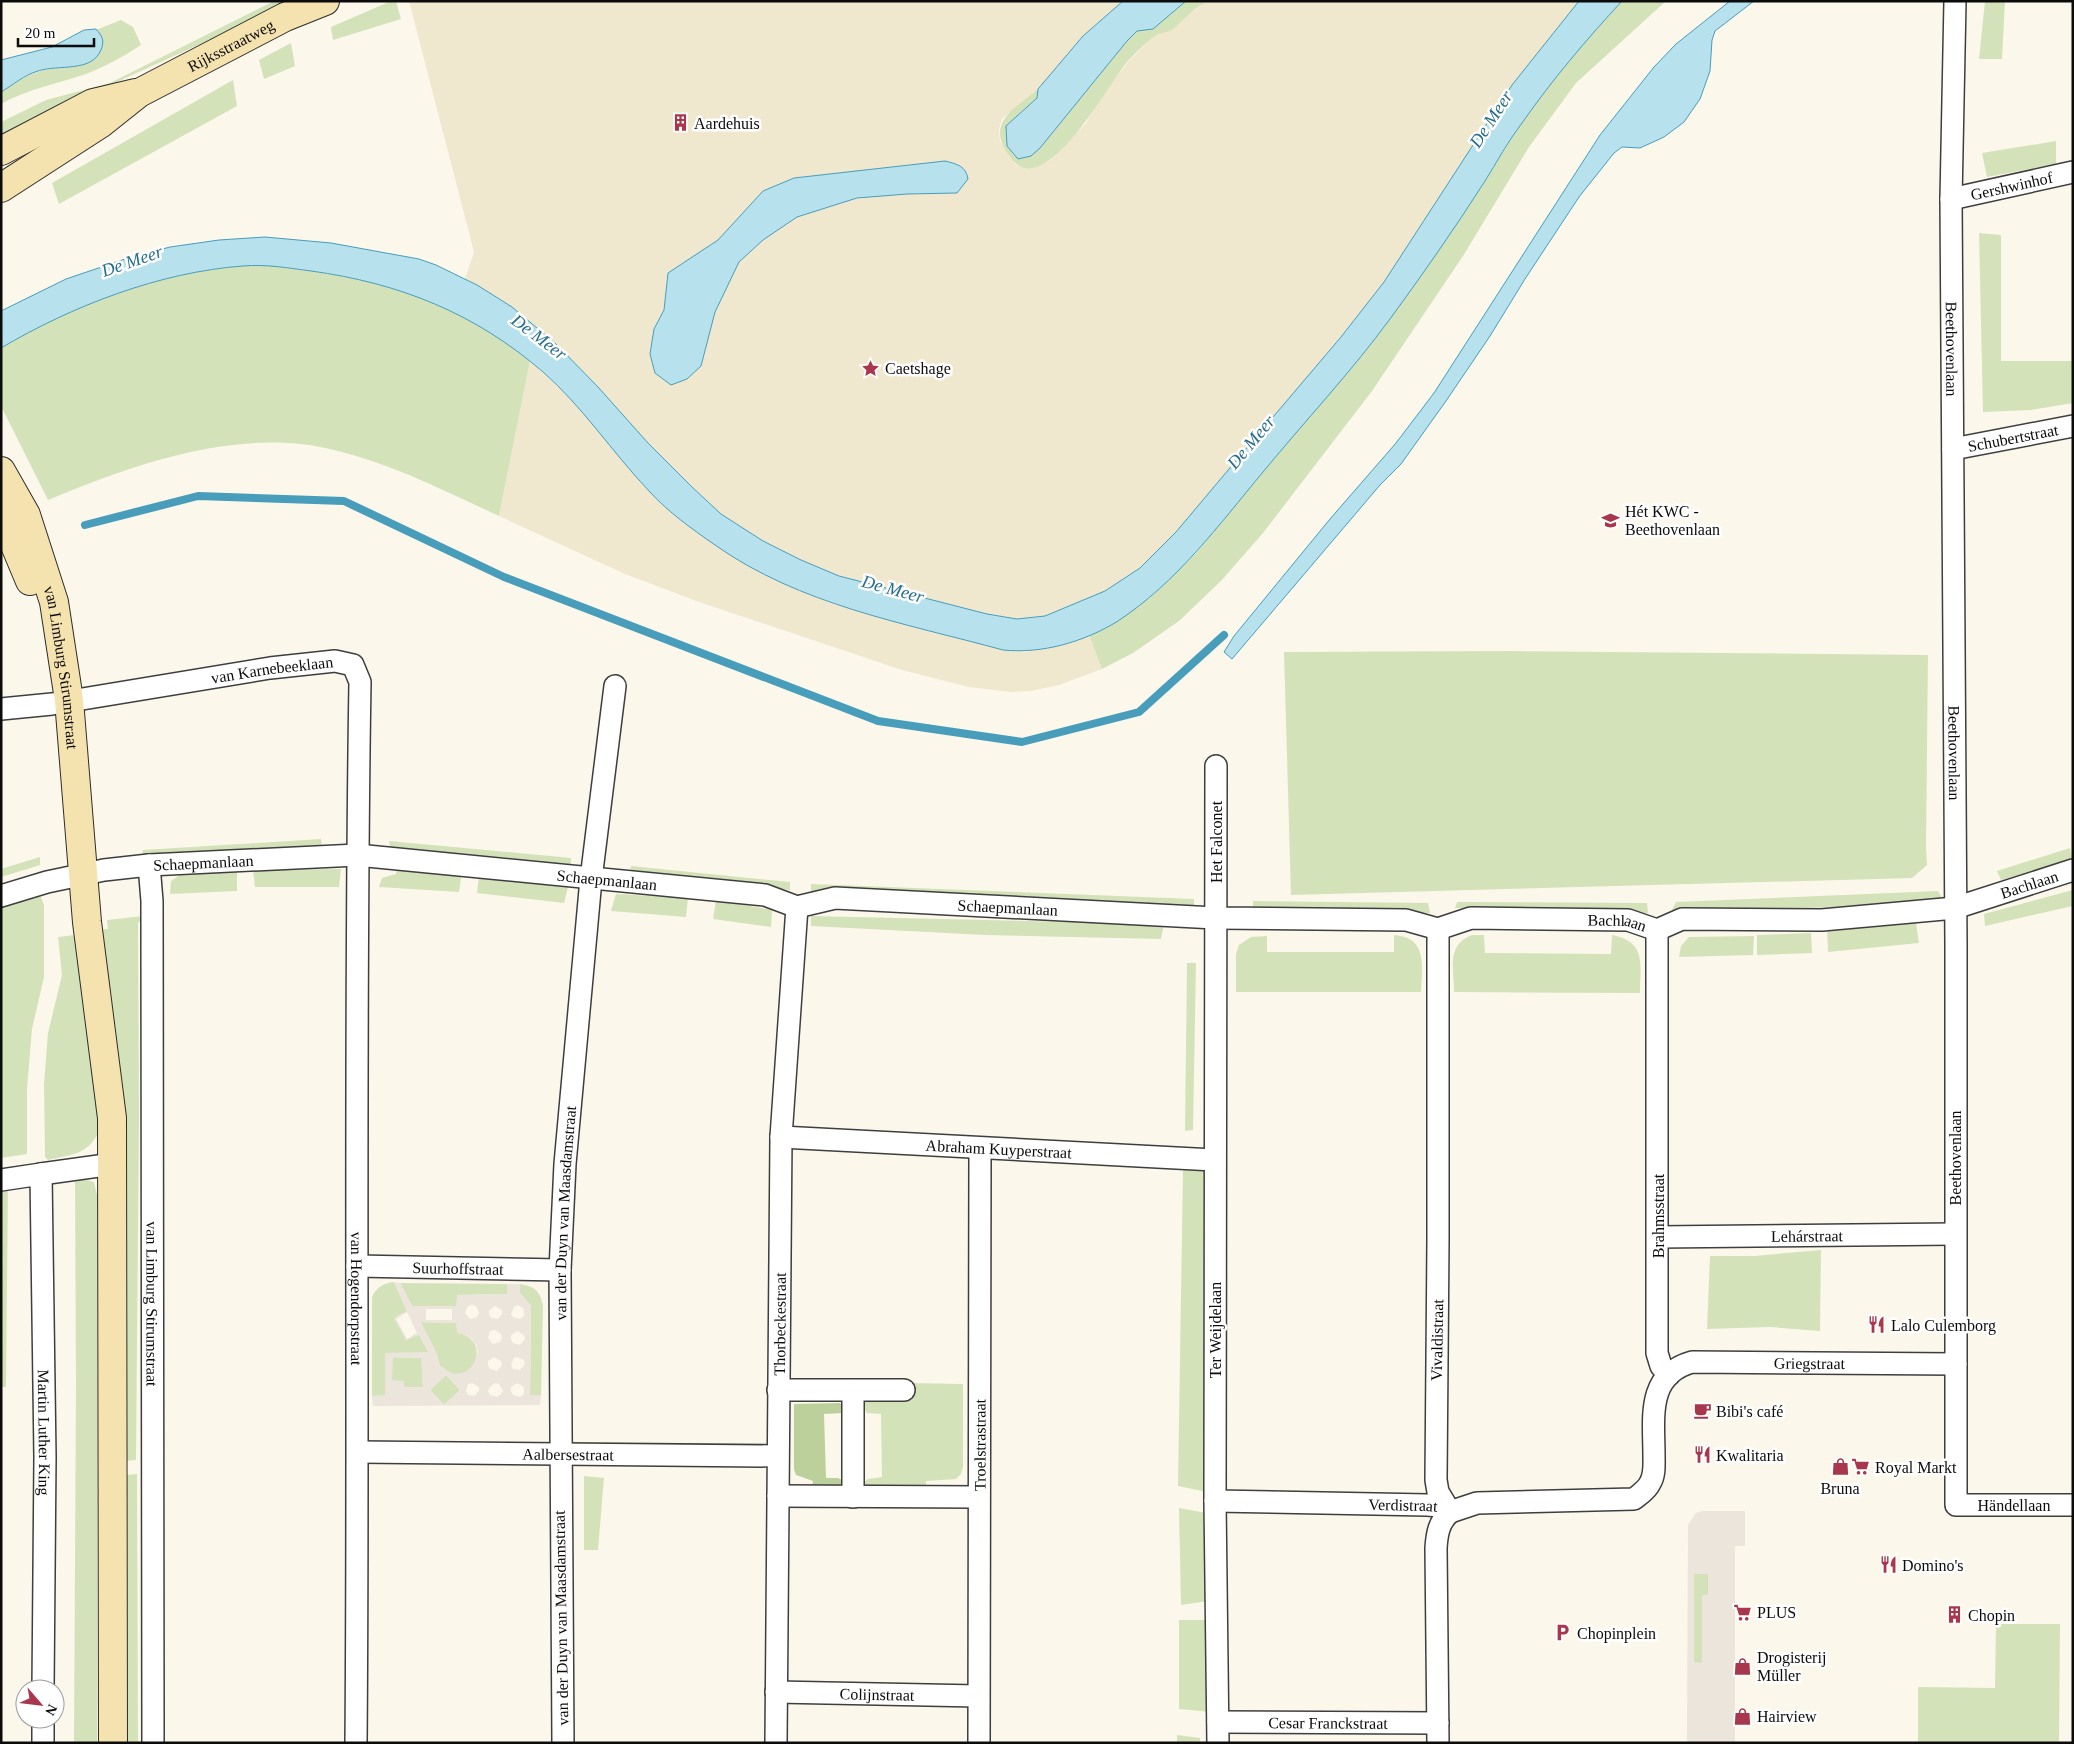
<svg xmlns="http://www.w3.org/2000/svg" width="2074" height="1744" viewBox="0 0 2074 1744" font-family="'Times New Roman',serif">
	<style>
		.farmland { fill: #efe8cf; fill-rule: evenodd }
		.green { fill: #d4e2ba }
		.forest { fill: #bbd09b }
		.plaza { fill: #ebe5dc; fill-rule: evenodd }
		.water { fill: #b7e1ed; stroke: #479dba }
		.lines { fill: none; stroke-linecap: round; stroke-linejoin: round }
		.stream { stroke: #479dba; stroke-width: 8 }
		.street-casing { stroke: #3e3e3e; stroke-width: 24 }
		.secondary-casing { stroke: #2d2d2d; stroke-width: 30 }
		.street { stroke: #fff; stroke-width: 21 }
		.secondary { stroke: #f4e2af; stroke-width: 28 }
		.labels { text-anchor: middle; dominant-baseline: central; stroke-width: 5; stroke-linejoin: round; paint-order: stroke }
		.street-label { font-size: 16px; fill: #0b0b0b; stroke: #fff }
		.poi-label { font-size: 16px; fill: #0b0b0b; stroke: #fff; text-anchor: start }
		.water-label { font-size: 18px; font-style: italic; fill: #256d8b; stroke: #fff }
	</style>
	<rect width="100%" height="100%" fill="#fcf7eb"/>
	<g class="farmland">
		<path d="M409,1H1123L1083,36L1038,89L1002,119L999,129L1000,141L1007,151L1016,165L1025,168H1034L1051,160L1086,123L1099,100L1128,62L1156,34L1170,31L1201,5L1208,1H1579L1512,85L1384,282L1341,337L1245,450L1176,532L1140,568L1105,591L1045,616L1017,619L987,614L839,576L801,560L763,541L721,514L692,487L648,443L598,387L556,344L512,307L465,279L474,252ZM945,161L959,165L907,194L857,198L842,203L797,217L763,240L739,261L715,312L701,366L654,329L664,310L668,273L718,240L763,191L794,178Z"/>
		<path d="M530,361L581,408L615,452L764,574L830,603L868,614L1024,652L1047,648L1076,641L1089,635L1102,669L1059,685L1031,691L1011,692L969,687L902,670L699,602L625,574L499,516Z"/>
	</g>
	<g class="green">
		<path d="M274,1H294L1,135V122L46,100L110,83Z"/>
		<path d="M391,1H396L401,19L333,40L331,27Z"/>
		<path d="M1186,1H1208C1194,8 1184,20 1172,30C1167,33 1160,32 1155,36C1145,43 1135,54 1127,62C1108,86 1059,175 1025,168C1016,167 1011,158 1006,151C987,121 1017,107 1038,89L1037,98L1006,126L1040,148L1127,41L1137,31L1153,29Z"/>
		<path d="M1622,1H1666L1576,83L1529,147L1463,256L1372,391L1263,533L1221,581L1179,621L1133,653L1102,669L1089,635L1116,622L1153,595L1196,553L1390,319L1484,183L1520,124L1578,49Z"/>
		<path d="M1985,1H2005L2002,59H1979Z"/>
		<path d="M121,20L133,27L141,45C123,57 106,66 86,74C57,84 27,89 1,104V92C32,71 43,68 80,66L96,30Z"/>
		<path d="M291,43L295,66L264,79L259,60Z"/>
		<path d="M233,80L237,106L59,204L52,183Z"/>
		<path d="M2056,141V164L1987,177L1982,153Z"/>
		<path d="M1979,233L2001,235V361H2073V403L2031,410L1983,412Z"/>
		<path d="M266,265C317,272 369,278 417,296C458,310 496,334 530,361L499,516C445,491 392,464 334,450C242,426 133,464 48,500L1,406V348C80,301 174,267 266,265Z"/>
		<path d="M1508,651L1928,655L1926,847L1927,865L1912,878L1291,895L1284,652Z"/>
		<path d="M321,839L322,846L142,857L143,850Z"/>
		<path d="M389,841L571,858V866L390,847Z"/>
		<path d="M2070,848L2072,861L2001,880L1997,871Z"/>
		<path d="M40,857V865L1,877V869Z"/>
		<path d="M397,866L462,871L459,892L379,887L382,878L396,874Z"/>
		<path d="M631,866L790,882V890L630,873Z"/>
		<path d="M341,869L339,887H255L253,870Z"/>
		<path d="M237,872V891L170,894L171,881L180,875Z"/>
		<path d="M479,875L545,882L568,887L564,903L477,893Z"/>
		<path d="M811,884L1194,899V908L811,893Z"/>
		<path d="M2073,890V906L1985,926L1984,914Z"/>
		<path d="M1938,891L1942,898L1856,907L1672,910L1676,902Z"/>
		<path d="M616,894L688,898L686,917L611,911Z"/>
		<path d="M40,895L44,905V977L32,1029L27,1089V1154L1,1158V905Z"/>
		<path d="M716,900L772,910L771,927L713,919Z"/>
		<path d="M1253,901L1428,903L1430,913L1253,910Z"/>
		<path d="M1457,902L1647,903L1648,913L1455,908Z"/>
		<path d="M144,916L138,923L139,1115L136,1460L125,1461L97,929H108L107,920Z"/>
		<path d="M811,916L1164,924L1161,939L985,935L811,926Z"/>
		<path d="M1915,917L1919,943L1828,952L1827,926Z"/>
		<path d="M1811,933L1812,953L1757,955V935Z"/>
		<path d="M75,935L87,1009L100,1130C87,1155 74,1154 48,1160L45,1157L44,1084L48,1033L62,975L58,937Z"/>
		<path d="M1394,935C1428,937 1422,966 1421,992H1236V954L1239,945L1251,937L1267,936V952H1394Z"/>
		<path d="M1472,935H1484L1485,953L1611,954L1612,935C1647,942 1640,964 1640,993L1454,992C1454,969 1446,945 1472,935Z"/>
		<path d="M1754,936L1753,955L1679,957L1681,946L1689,937Z"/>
		<path d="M1187,963H1196L1193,1130L1185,1131Z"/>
		<path d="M1183,1168L1207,1171V1492L1178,1486Z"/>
		<path d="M75,1177L94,1182L98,1200L97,1743H74L76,1386Z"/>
		<path d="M8,1185L6,1387H1V1187Z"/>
		<path d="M1821,1250L1820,1331L1770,1327L1707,1329L1710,1256H1754Z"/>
		<path d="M394,1282L407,1311L395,1318L406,1340L419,1334L429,1353H385V1396H372V1297C376,1288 383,1283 394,1282Z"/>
		<path d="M400,1283L507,1284V1294L458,1295L457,1306H412Z"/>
		<path d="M520,1284C534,1286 540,1291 543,1305L541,1395H530L531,1306L520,1293Z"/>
		<path d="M420,1322L456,1323L460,1333C488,1341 478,1377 453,1374C449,1373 444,1368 440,1366L436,1352Z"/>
		<path d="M392,1357L422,1358L423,1387H404L392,1381Z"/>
		<path d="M446,1375L460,1390L444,1405L430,1390Z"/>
		<path d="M907,1383L963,1384V1467L961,1474L956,1479L926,1481V1486L863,1487V1483L868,1479L882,1477L881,1414L867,1413L863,1407L865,1401Z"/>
		<path d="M137,1474L138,1743H127V1475Z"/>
		<path d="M584,1476L604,1478L598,1550H584Z"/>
		<path d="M1179,1508L1206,1513L1208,1601L1181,1605Z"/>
		<path d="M1694,1573L1708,1574V1595H1702V1663H1694Z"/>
		<path d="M1179,1620H1207L1211,1712L1179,1709Z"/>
		<path d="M1996,1624H2060L2059,1743H1918V1687L1995,1688Z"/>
		<path d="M1177,1735L1200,1738V1743H1177Z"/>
	</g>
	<path class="forest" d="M840,1403L843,1407V1413L824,1414L826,1478H838L844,1481L843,1488L812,1486L813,1481L796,1475L794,1469V1404Z"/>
	<g class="plaza">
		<path d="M394,1282L400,1283L412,1306H456L457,1295L507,1294V1284H520V1293L531,1306L530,1395H541L540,1405L373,1406L372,1396L385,1395V1353L428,1352L419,1335L406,1340L394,1318L407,1311ZM472,1305L476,1306L479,1313L477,1317L470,1319L465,1313L468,1306ZM518,1305L524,1309V1316L520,1319L513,1317L511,1314L514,1307ZM495,1306L502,1310V1314L498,1319L491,1318L489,1314V1310ZM426,1309H452V1320H426ZM407,1312L417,1333L407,1339L396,1319ZM421,1322L456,1323L457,1333L466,1335L472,1339L476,1345L478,1352L475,1361L470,1369L463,1373L452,1374L440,1366L436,1352ZM495,1330L501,1334L502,1338L500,1342L493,1344L488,1338L490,1331ZM517,1331L524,1335L525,1339L520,1345L513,1343L511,1339V1335ZM393,1357L421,1358L423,1387H404V1381L392,1380ZM494,1357L501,1361L502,1365L497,1371L490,1369L488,1365V1361ZM517,1357L524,1360L525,1364L520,1370L513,1369L511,1365L514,1358ZM446,1375L460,1390L444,1405L430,1390ZM472,1383L479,1387V1390L475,1396L468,1395L466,1391L468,1384ZM495,1383L499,1384L503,1391L498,1397L490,1395L488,1392L489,1388ZM517,1383L524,1387V1394L520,1397L513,1395L511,1391V1387Z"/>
		<path d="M1702,1511H1745V1546H1735V1743H1687L1688,1525L1696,1513ZM1694,1574H1708V1595H1702V1663L1694,1662Z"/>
	</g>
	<g class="water">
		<path d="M1123,1H1186L1153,29L1137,31L1127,41L1040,148L1031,156L1018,159L1007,146L1006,126L1037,98L1038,89L1083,36Z"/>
		<path d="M1579,1H1622C1586,40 1552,80 1522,123C1508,141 1497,162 1485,181C1455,228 1423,274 1390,319C1351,372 1305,421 1263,472C1218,526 1177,582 1118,621C1084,642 1042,654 1003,650C904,623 800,605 715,545C692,529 668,512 649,491C612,452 583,407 543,372C475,313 399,283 311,271C288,268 266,264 243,266C160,272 72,306 1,348V311L66,279L125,259L170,247L219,240L265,237L331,243L419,259L436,265L477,285L512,307L556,344L598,387L648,443L692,487L721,514L763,541L801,560L839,576L987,614L1017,619L1045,616L1105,591L1140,568L1176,532L1245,450L1341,337L1384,282L1512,85Z"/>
		<path d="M1730,1H1754L1715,31L1712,40L1710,71L1700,99L1684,122L1664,137L1640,148L1622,147L1614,153L1579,197L1525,279L1490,336L1446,401L1401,464L1380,485L1232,659L1224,652L1234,636L1330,519L1396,443L1434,393L1600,135L1654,67L1676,44Z"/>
		<path d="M96,29C102,36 105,40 101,50C91,73 59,64 38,71C24,75 13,85 1,92V60L52,47L84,30Z"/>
		<path d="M945,161C957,164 966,166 968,179L957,193L907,194L857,198L797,217L763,240L739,262L715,312L701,366L687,379L671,385L655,373L650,354L654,329L664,310L668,273L718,240L763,191L794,178Z"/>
	</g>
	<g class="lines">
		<path class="stream" d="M85,525L198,496L344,501L504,577L878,721L1022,742L1139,712L1224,635"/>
		<defs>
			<g id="street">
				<path id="s1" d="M1955,1L1951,199L1956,944V1505H2073"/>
				<path id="s2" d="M1951,199L2073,172"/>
				<path id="s3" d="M1953,449L2073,426"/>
				<path id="s4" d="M1,709L52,704L270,668L335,661L353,665L360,682C354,1036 359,1389 356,1743"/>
				<path d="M1216,766L1215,1501L1218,1743"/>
				<path id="s5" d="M149,865L152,901L153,1743"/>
				<path id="s6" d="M1,896L47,882L104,870L149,865L357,855L765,895L797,907L835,898L1215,918L1406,920L1438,929L1471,918L1628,920L1657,930L1682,919L1822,920L1955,908L2073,870"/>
				<path d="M1438,929V1240L1436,1480L1438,1492L1450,1512C1439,1522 1437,1533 1436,1548L1438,1743"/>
				<path d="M1657,930V1353L1661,1366L1669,1375"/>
				<path id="s7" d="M781,1137L1214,1160"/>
				<path d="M41,1174L113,1164"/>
				<path id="s8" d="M1,1180L41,1174L45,1457L43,1689"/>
				<path id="s9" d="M1658,1237L1955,1234"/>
				<path id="s10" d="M357,1266L560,1270"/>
				<path d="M778,1390H904"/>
				<path id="s11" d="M359,1452L777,1456"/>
				<path d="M778,1496L978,1497"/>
				<path d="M853,1497V1391"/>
				<path id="s12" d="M1215,1501L1427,1505L1440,1506L1450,1512L1477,1503L1634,1499C1640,1494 1647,1490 1650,1483C1655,1475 1654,1465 1654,1456C1654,1418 1646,1375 1692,1362L1956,1364"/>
				<path id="s13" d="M776,1692L978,1696"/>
				<path id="s14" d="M1218,1722L1438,1723"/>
				<path d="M43,1743V1719"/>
				<path id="s15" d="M563,1743L560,1270L565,1164L591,879L615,686"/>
				<path id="s16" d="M776,1743L781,1137L797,907"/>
				<path id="s17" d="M979,1743L980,1149"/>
			</g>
			<g id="secondary">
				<path d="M1,151L93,103L135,93"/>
				<path id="s18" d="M1,188L100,124L139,93L285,17L325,1"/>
				<path id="s19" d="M1,471L26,515L54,602L69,700L87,922L112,1118L113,1743"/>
				<path d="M1,512L30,581"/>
			</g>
		</defs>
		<use href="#street" class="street-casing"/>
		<use href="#secondary" class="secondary-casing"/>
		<use href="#street" class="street"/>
		<use href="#secondary" class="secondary"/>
	</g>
	<defs>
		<symbol id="building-bare" viewBox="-9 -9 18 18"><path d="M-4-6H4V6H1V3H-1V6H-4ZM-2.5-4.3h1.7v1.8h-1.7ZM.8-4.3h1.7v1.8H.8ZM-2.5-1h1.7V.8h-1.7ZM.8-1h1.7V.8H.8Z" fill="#a8364c" stroke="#fff" stroke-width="2.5" paint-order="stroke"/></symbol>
		<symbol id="sight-bare" viewBox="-9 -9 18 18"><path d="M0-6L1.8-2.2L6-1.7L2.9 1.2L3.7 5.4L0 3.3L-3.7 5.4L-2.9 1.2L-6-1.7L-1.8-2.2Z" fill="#a8364c" stroke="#fff" stroke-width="2.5" paint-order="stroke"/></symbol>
		<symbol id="school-bare" viewBox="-9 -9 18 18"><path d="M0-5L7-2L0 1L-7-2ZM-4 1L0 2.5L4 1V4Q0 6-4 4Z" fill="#a8364c" stroke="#fff" stroke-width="2.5" paint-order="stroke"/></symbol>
		<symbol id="restaurant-bare" viewBox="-9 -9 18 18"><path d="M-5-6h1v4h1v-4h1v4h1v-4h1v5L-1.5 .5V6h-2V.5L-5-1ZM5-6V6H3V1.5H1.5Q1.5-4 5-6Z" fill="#a8364c" stroke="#fff" stroke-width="2.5" paint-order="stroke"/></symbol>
		<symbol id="cafe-bare" viewBox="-9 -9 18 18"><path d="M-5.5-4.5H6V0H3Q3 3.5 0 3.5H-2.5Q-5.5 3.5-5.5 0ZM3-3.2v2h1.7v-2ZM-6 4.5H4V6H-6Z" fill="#a8364c" stroke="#fff" stroke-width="2.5" paint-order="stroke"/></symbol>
		<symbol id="shop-bare" viewBox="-9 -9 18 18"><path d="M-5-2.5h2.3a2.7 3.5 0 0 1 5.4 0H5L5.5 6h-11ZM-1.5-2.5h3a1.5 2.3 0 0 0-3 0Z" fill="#a8364c" stroke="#fff" stroke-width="2.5" paint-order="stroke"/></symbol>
		<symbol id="supermarket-bare" viewBox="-9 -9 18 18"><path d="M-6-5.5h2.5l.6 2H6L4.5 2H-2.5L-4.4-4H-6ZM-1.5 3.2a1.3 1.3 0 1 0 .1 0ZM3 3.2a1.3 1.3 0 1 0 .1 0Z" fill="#a8364c" stroke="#fff" stroke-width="2.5" paint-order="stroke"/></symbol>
		<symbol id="parking-bare" viewBox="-9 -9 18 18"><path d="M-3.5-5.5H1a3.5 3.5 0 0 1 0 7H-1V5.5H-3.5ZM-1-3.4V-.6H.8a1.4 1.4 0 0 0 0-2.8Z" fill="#a8364c" stroke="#fff" stroke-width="2.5" paint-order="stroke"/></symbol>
	</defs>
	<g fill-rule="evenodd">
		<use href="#building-bare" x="668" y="110" width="25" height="25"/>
		<use href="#sight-bare" x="858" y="356" width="25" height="25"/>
		<use href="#school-bare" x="1598" y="508" width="25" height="25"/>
		<use href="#restaurant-bare" x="1864" y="1312" width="25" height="25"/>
		<use href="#cafe-bare" x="1690" y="1398" width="25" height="25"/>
		<use href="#restaurant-bare" x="1690" y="1442" width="25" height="25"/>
		<use href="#shop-bare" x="1828" y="1454" width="25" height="25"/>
		<use href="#supermarket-bare" x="1848" y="1454" width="25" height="25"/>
		<use href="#restaurant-bare" x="1876" y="1552" width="25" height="25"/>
		<use href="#supermarket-bare" x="1730" y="1600" width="25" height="25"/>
		<use href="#building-bare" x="1942" y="1602" width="25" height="25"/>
		<use href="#parking-bare" x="1550" y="1620" width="25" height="25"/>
		<use href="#shop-bare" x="1730" y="1654" width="25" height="25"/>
		<use href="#shop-bare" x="1730" y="1704" width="25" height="25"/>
	</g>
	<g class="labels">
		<g class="street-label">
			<text stroke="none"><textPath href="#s18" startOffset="271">Rijksstraatweg</textPath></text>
			<text stroke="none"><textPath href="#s2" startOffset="62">Gershwinhof</textPath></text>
			<text stroke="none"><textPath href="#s1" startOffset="348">Beethovenlaan</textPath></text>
			<text stroke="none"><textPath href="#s3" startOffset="61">Schubertstraat</textPath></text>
			<text stroke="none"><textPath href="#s19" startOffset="208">van Limburg Stirumstraat</textPath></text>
			<text stroke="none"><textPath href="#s4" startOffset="274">van Karnebeeklaan</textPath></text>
			<text stroke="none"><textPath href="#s1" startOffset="752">Beethovenlaan</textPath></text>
			<text transform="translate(1216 842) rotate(-90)">Het Falconet</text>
			<text stroke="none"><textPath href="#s6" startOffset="206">Schaepmanlaan</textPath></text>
			<text stroke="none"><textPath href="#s6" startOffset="611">Schaepmanlaan</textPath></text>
			<text stroke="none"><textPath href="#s6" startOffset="2049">Bachlaan</textPath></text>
			<text stroke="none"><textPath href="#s6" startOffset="1016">Schaepmanlaan</textPath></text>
			<text stroke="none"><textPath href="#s6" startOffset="1629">Bachlaan</textPath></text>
			<text stroke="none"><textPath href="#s7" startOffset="218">Abraham Kuyperstraat</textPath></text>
			<text transform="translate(1955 1158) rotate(-90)">Beethovenlaan</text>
			<text stroke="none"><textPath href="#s15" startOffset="530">van der Duyn van Maasdamstraat</textPath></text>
			<text transform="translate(1658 1216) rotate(-90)">Brahmsstraat</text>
			<text stroke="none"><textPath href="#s9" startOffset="149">Lehárstraat</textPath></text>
			<text stroke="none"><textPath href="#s10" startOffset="101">Suurhoffstraat</textPath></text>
			<text stroke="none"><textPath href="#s4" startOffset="991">van Hogendorpstraat</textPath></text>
			<text stroke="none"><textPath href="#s5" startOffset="439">van Limburg Stirumstraat</textPath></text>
			<text stroke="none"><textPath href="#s16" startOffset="419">Thorbeckestraat</textPath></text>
			<text transform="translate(1215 1330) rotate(-90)">Ter Weijdelaan</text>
			<text transform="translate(1437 1340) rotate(-89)">Vivaldistraat</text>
			<text stroke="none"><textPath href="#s12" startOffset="702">Griegstraat</textPath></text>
			<text stroke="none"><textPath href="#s8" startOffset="299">Martin Luther King</textPath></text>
			<text stroke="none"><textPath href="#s17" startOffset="298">Troelstrastraat</textPath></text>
			<text stroke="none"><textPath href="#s11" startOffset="209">Aalbersestraat</textPath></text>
			<text stroke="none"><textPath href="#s1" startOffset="1562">Händellaan</textPath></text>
			<text stroke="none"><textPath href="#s12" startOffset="188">Verdistraat</textPath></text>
			<text transform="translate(561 1618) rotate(-91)">van der Duyn van Maasdamstraat</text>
			<text stroke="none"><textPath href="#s13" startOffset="101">Colijnstraat</textPath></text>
			<text stroke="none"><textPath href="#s14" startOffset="110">Cesar Franckstraat</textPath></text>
		</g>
		<g class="poi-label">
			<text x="694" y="123">Aardehuis</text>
			<text x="885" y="368">Caetshage</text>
			<text x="1625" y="511">Hét KWC -<tspan x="1625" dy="18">Beethovenlaan</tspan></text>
			<text x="1891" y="1325">Lalo Culemborg</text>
			<text x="1716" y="1411">Bibi's café</text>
			<text x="1716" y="1455">Kwalitaria</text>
			<text x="1875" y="1467">Royal Markt</text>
			<text x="1840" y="1488" text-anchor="middle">Bruna</text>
			<text x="1902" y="1565">Domino's</text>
			<text x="1757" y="1612">PLUS</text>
			<text x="1968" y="1615">Chopin</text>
			<text x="1577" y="1633">Chopinplein</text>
			<text x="1757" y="1657">Drogisterij<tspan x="1757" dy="18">Müller</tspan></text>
			<text x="1757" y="1716">Hairview</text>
		</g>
		<g class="water-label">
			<text transform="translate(1491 119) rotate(-57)">De Meer</text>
			<text transform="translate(132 261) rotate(-19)">De Meer</text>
			<text transform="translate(539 337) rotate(37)">De Meer</text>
			<text transform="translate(1251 442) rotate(-50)">De Meer</text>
			<text transform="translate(893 589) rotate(15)">De Meer</text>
		</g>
	</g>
	<rect width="2074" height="1744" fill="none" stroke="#0b0b0b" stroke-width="5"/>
	<g transform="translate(40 1704) rotate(118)"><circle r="24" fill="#ffffff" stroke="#9d9d9d"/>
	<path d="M0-4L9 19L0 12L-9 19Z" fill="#a8364c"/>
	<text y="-8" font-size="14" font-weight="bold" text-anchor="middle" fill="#0b0b0b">N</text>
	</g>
	<path d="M18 38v8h76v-8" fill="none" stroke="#0b0b0b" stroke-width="2.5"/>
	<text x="25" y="38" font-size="15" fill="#0b0b0b" stroke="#ffffff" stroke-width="4" paint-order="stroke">20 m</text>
</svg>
